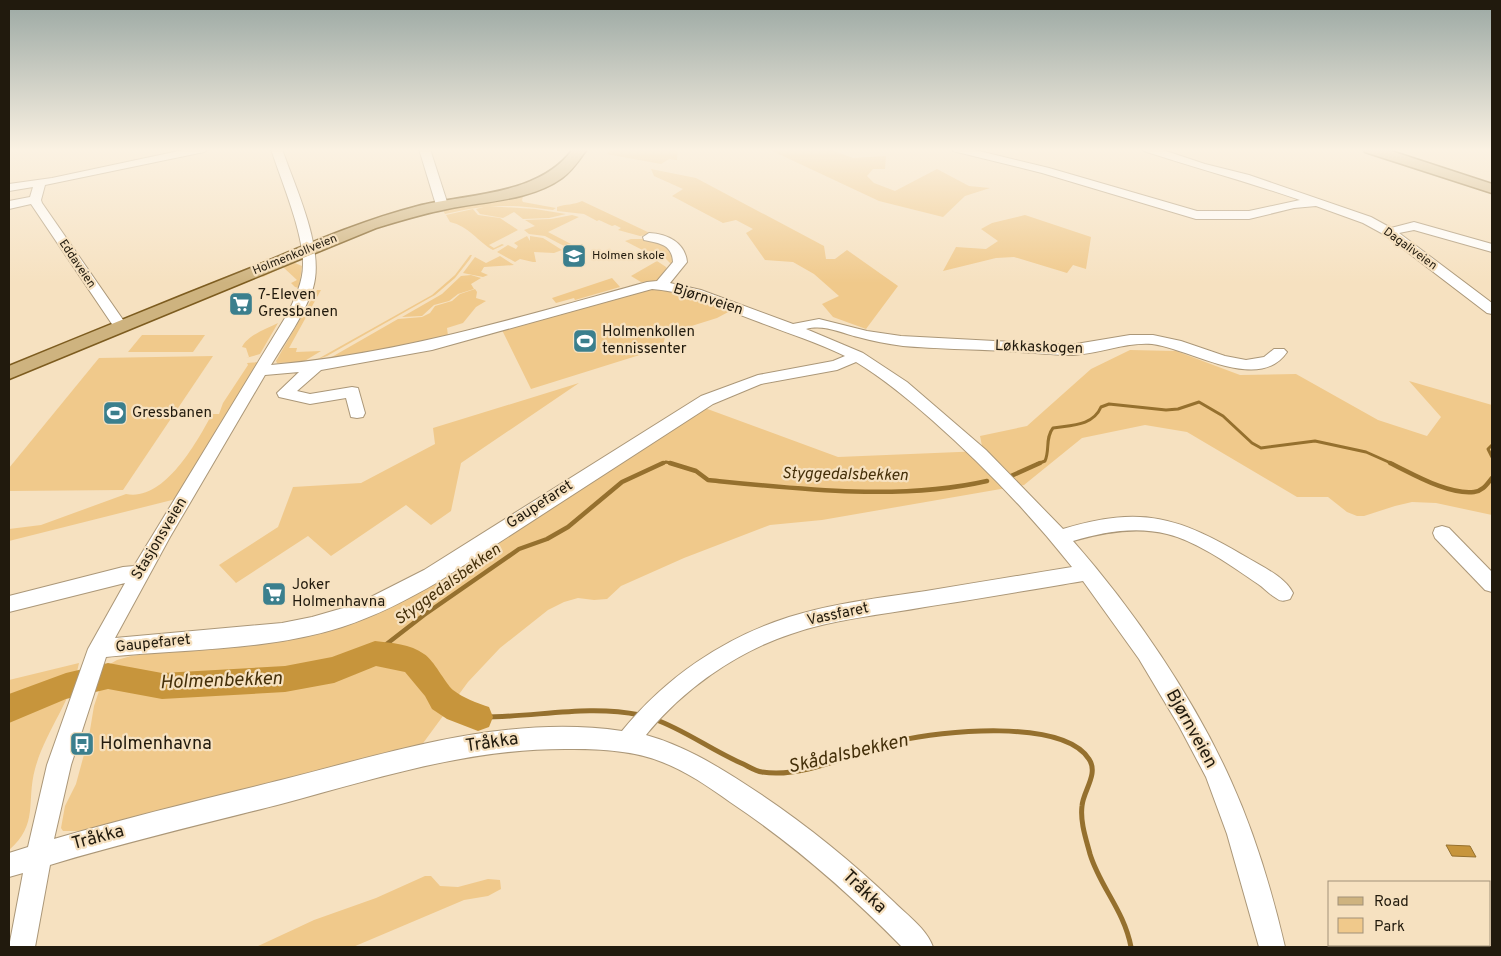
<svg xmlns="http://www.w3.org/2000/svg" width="1501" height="956" viewBox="0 0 1501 956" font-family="Overpass,sans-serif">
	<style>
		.green { fill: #f0c98b }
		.water { fill: #c7953c; stroke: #95702e }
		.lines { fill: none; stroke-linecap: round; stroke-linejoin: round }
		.stream-far2 { stroke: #95702e; stroke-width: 3 }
		.stream-far1 { stroke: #95702e; stroke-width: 4.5 }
		.stream { stroke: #95702e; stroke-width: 5 }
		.river { fill: #c7953c; fill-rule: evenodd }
		.minor-casing { stroke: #ab9778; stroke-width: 2 }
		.major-casing { stroke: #7d5c1f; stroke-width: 3 }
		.minor { fill: #fff; fill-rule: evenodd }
		.major { fill: #ceb37f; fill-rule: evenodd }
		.labels { text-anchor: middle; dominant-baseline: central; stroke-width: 4.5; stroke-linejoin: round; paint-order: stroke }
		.far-street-label { font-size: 12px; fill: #211a0d; stroke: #f6e1c0 }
		.far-poi-label { font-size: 12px; fill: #211a0d; stroke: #f6e1c0; text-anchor: start }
		.poi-label { font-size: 15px; fill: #211a0d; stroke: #f6e1c0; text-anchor: start }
		.street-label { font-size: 15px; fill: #211a0d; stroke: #f6e1c0 }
		.water-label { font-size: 16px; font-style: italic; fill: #442f09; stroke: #f6e1c0 }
		.near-street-label { font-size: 18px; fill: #211a0d; stroke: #f6e1c0 }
		.near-poi-label { font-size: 18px; fill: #211a0d; stroke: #f6e1c0; text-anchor: start }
		.near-water-label { font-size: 19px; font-style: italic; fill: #442f09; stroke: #f6e1c0 }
	</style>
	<rect width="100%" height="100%" fill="#f6e1c0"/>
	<g class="green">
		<path d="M614,149H678L677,160L669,159L661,164L606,154Z"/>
		<path d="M768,149H834V151L853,158L886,156L885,169H873L867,176L874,183L895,191L937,169L969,186L990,188L965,196L943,217L879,201Z"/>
		<path d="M651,169L696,178L824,246L826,259H835L847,250L898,286L866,329L833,317L822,304L839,296L814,274L793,262L765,260L746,233L753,229L736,220L723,223L672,196L683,189L654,176Z"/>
		<path d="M524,194L522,200L523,202L556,208L553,210C511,204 486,204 445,214L443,210Z"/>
		<path d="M582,201L652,234L640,236L618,230L621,228L615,225L612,226L599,220L597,221L584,214L557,211V207C566,204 574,205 582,201Z"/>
		<path d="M487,206L535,209L566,214L549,218L523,219L514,212L503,218L480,214L476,209Z"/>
		<path d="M473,209L478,215L500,218L518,230L489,245L494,248L502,244L504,245L493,250C478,242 469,226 450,222L446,215Z"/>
		<path d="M572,215L579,217L548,232L571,244L564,246L545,236L529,234L524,230L535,226L525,220L551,219Z"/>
		<path d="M1025,215L1091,237L1086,269L1073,265L1067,273L1014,257L996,258L943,271L956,247L986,249L998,241L981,229L992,223Z"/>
		<path d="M527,236L530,241V236L543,238L562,250L554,253L534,252L536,262H533L520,259L515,262L497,252L508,245L516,249L518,246L514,243Z"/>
		<path d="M631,239H657L674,250L673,266L665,258H658L625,241Z"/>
		<path d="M470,255H472L470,259L455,278L435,295L327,356L316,360L432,295L455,275Z"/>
		<path d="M500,256L514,265L484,267L481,272L488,275L483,277L463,273L475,257L486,263Z"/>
		<path d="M657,261L666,267L669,272L662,281L641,282L631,276Z"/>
		<path d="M295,263L302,266L299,288L295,287L291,283L297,280L283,267L263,277L259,275L288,264Z"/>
		<path d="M471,275L481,278L471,284L474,289L458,294L449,301L434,305L422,316L402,317L442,294L461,276Z"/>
		<path d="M612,278L620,287L575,300L574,298L556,303L552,298Z"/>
		<path d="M475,289L477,292L476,298L486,301L476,307L463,323L447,328L448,336L393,348L330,358L398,319L422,317L430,313L435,306L452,301L460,294Z"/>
		<path d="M651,289C678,289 706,302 732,310L717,318L666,334L662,348L531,389L502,330Z"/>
		<path d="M317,290H321L289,348H297L296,352L321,351L303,362L277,363L276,361Z"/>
		<path d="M278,323L260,354L246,358L249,357L246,348L242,347C248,335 266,329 278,323Z"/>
		<path d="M142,335H205L193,352H128Z"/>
		<path d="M1130,350L1176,351L1240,375L1296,374L1378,420L1427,436L1441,417L1409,381L1492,405V515L1436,503L1412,502L1395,506L1364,516H1357L1347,512L1328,497H1297L1187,432L1145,425L1082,438L1024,485L822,520L770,525L684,558L621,586L607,599L594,600L578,598L564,602L548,610L500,648L468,682L418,750L91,831H63L61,828L65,806L76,784L89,736L94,706L106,670L110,664L117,660L131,656L340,627L702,407L838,457L983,451L980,436L1027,426L1091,369Z"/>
		<path d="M213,356L123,490L9,491V468L99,358Z"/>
		<path d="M258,362L176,499L9,541V529L41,525L126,494C164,502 197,442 212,414H219L223,403L248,365L247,363Z"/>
		<path d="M579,383L461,463L451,511L431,525L406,505L331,556L308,536L236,583L219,565L278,527L293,487L361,483L435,444L433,428Z"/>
		<path d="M79,663C72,700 45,732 35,769C26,802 39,824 9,850V680Z"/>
		<path d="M425,876H431L440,886L458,887L488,879L500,880L501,889L488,896L464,900L353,947H256L314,920L376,898Z"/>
	</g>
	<path class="water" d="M1446,845L1470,846L1476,857L1452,856Z"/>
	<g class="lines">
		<g class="stream-far2">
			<path d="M1492,445L1488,449L1492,457"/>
			<path d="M661,464L666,462L674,464"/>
			<path d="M1037,464L1045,461C1050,450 1045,438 1053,428C1071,425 1093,426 1101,407L1109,404L1166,410L1178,409L1199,402L1223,416L1252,443L1261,448L1315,441L1366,452L1393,464"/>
		</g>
		<g class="stream-far1">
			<path d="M670,463L696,471L708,480C796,489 900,501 987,481"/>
			<path d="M1390,463C1413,474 1448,495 1474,492C1483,491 1487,484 1492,478"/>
			<path d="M1011,476L1040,463"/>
			<path d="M375,653L424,615L519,549L547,539L568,527L622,482L663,463"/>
		</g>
		<g class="stream">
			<path d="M478,717C533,718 586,704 640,715"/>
			<path d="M654,719C685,730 711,750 741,763C748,766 755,771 762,772C805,779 856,751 898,741C941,731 1062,718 1089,759C1099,774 1083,791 1082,806C1080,822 1086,839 1090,854C1100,887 1124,910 1131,947"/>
		</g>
		<path class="river" d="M375,641C391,643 411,644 424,654C434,660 445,683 453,690C463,698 477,703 489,707L493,717L489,727L478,731L447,719L432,709L425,696L405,672L376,666L334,683L285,692L162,699L108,689L66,699L9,723V694L66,673L108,663L162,673L285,666L332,657Z"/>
		<defs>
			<g id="minor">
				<path d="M188,149H209L204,152L45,185L41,200L42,203L128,327L126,330H116L31,204L9,209V201L30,197L33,187L9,191V184L52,178Z"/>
				<path d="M271,149H282C295,187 325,249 313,288C304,316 286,340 271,365C401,354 523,316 647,282L657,281L673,262C672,244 659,243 644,240L643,237L649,233C667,234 685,242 687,262L670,283L701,290L793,324L819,319L867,331L901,336L1070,345L1130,335H1153L1181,341L1225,356L1246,360L1264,357L1274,349H1284L1287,352C1259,394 1189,348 1152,344C1125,342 1100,354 1073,355C1051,355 1027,352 1005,351C971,349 937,349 903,346C888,344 872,341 858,337C841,333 824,324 806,329L863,353L907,382L986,450L1063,529C1142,505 1179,517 1248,558C1263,567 1285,577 1293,593L1290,599C1284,601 1281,602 1276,598C1269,594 1264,588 1258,584C1233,567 1197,541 1167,534C1136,526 1103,532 1073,541C1133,609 1194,698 1231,781C1255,834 1272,891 1285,947H1259L1227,834L1206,777L1179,726L1139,659L1083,581C1030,590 978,599 925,607C881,615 834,619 791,634C736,652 682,690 646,735C682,745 714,764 745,784C798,818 848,858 894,902C907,915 927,929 933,947H902C849,893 793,844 730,802C709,787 686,771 662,762C635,751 603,749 574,749C473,747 377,778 281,804C203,824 126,842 50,865L35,947H9L23,873L9,877V853L28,847L47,765L88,649L125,583L9,612V596L123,567L134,566L288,313C295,298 303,282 303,265C304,234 281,180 271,149ZM652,289C691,292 723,309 759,322C787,333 817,342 845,356L833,361L758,375L701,396L424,570L357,604L312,617L282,623L115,638L170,537L265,375L299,372L277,393L279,397L310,404L346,398L351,417L357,418L363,417L365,413L358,388L352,387L310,394L297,391L321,370L432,350ZM856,362C884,379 908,399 932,420C983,465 1030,514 1072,567C1023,575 975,583 926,591C880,598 833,603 789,617C723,638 665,678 622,731C506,714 392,752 281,780C205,799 129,817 54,839L71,765L106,657C184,649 267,651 342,627C376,616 407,600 438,582L713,404L761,384L837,370Z"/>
				<path d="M419,149H430L448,205L446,208H438L436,205Z"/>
				<path d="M952,149H971L1049,168L1197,211H1249L1300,200C1248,182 1196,168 1144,151L1143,149H1160L1205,164L1249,175L1371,217L1391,228L1414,222L1492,244V252L1414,230L1399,233L1492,303V314L1487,313L1385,235L1363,223L1316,206L1294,208L1249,219H1196L1042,173L953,151Z"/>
				<path d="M1442,526L1449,528L1492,572V592L1485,590L1435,538L1433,533L1435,528Z"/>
			</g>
			<g id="major">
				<path d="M573,149H587C579,160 573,170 562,178C530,201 484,201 447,209C422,214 399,221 376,228L9,379V366C89,333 170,300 251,268C306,245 360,221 418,206C469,193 539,196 573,149Z"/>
				<path d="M1363,149H1385L1492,184V193L1365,152Z"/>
			</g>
		</defs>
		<use href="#minor" class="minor-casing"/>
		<use href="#major" class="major-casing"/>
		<use href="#minor" class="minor"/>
		<use href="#major" class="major"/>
	</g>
	<linearGradient id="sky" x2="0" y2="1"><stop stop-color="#9ba8a3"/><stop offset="0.53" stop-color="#fbf2e3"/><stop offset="1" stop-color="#fbf2e3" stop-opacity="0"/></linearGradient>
	<rect width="1501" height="283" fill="url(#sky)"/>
	<defs>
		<symbol id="school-square" viewBox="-11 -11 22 22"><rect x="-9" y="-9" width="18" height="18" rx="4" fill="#3b7f8d" stroke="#f6e1c0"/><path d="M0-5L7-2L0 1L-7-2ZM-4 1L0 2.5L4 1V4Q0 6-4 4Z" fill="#fff"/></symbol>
		<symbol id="supermarket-square" viewBox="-11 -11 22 22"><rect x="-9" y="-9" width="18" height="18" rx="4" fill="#3b7f8d" stroke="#f6e1c0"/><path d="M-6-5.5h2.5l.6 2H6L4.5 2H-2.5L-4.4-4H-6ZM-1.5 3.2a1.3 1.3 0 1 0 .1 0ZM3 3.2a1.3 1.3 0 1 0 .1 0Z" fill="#fff"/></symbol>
		<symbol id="stadium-square" viewBox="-11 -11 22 22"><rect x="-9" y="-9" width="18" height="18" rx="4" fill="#3b7f8d" stroke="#f6e1c0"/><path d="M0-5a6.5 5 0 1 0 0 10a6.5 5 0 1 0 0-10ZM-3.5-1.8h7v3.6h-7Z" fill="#fff"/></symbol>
		<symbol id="bus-square" viewBox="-11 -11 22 22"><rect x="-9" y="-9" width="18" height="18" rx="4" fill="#3b7f8d" stroke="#f6e1c0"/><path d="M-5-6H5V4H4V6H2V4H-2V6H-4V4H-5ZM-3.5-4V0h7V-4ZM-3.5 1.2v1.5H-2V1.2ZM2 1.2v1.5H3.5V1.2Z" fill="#fff"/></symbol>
	</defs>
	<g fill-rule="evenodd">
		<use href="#school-square" x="560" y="242" width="28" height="28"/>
		<use href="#supermarket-square" x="227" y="290" width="28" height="28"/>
		<use href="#stadium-square" x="571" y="327" width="28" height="28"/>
		<use href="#stadium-square" x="101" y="399" width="28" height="28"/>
		<use href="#supermarket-square" x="260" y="580" width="28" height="28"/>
		<use href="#bus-square" x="68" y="730" width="28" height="28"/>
	</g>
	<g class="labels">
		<g class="far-street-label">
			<text transform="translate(1410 249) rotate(36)">Dagaliveien</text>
			<text transform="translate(295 255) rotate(-22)">Holmenkollveien</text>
			<text transform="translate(77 264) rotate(56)">Eddaveien</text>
		</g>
		<g class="far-poi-label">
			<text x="592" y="256">Holmen skole</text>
		</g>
		<g class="poi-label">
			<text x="258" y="295">7-Eleven<tspan x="258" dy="17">Gressbanen</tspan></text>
			<text x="602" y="332">Holmenkollen<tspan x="602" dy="17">tennissenter</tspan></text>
			<text x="132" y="413">Gressbanen</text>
			<text x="292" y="585">Joker<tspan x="292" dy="17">Holmenhavna</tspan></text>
		</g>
		<g class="street-label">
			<text transform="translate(708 300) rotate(18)">Bjørnveien</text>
			<text transform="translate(1039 348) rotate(2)">Løkkaskogen</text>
			<text transform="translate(540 505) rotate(-33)">Gaupefaret</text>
			<text transform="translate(160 539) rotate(-59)">Stasjonsveien</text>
			<text transform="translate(838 615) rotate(-12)">Vassfaret</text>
			<text transform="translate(153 644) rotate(-6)">Gaupefaret</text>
		</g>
		<g class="water-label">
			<text transform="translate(845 475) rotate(1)">Styggedalsbekken</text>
			<text transform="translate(448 585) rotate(-36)">Styggedalsbekken</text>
		</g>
		<g class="near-street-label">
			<text transform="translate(1191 729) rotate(61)">Bjørnveien</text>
			<text transform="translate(492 743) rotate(-8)">Tråkka</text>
			<text transform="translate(98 838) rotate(-15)">Tråkka</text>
			<text transform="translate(864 892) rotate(44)">Tråkka</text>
		</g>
		<g class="near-poi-label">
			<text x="100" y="744">Holmenhavna</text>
		</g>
		<g class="near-water-label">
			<text transform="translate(221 681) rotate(-2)">Holmenbekken</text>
			<text transform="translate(848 754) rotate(-13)">Skådalsbekken</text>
		</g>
	</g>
	<rect width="1501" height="956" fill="none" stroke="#211a0d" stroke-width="20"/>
	<rect x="1328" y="881" width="162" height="65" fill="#f6e1c0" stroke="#a19178"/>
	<rect x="1338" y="897" width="25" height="8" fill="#ceb37f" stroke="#a19178"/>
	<text x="1374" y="906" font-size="15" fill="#211a0d">Road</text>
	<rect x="1338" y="918" width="25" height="15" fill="#f0c98b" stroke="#a19178"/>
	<text x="1374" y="931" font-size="15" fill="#211a0d">Park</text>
</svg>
